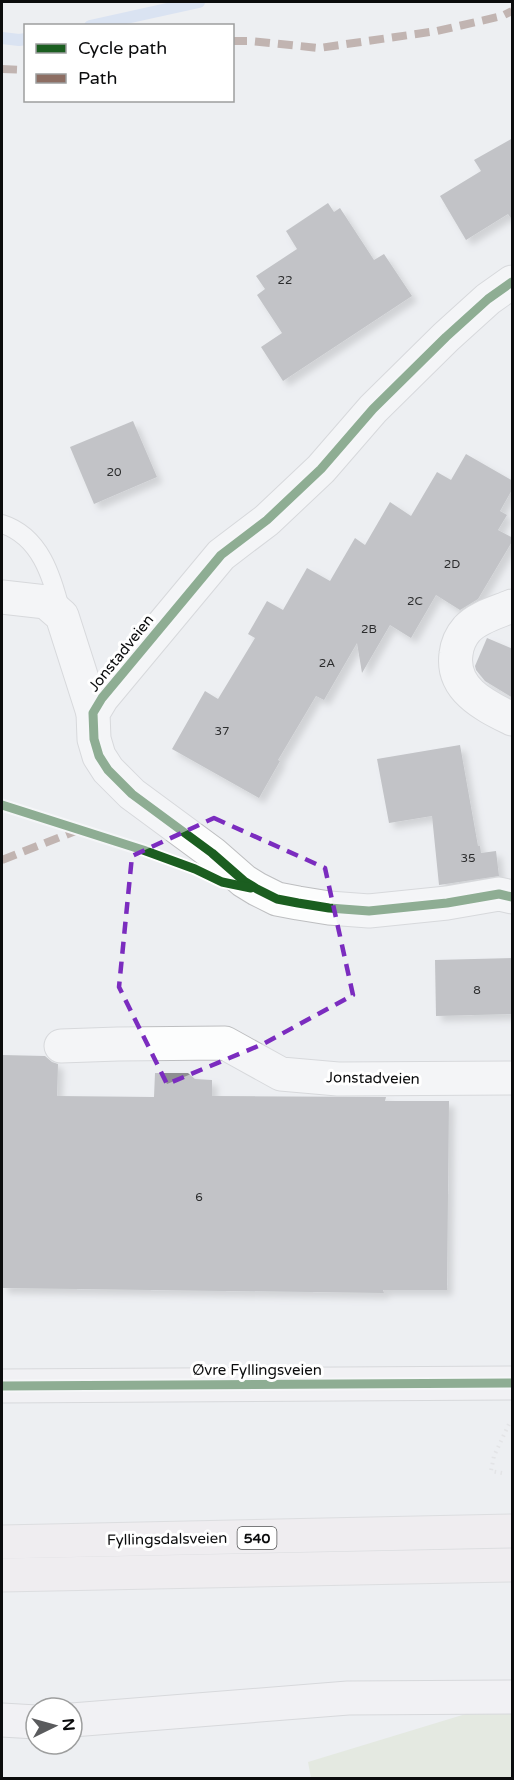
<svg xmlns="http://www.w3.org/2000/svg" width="514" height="1780" viewBox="0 0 514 1780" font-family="'Varela Round',sans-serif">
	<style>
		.green { fill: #d9e2cd }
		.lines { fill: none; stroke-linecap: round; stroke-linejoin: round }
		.stream { stroke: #c4d4f1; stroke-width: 12 }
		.building { fill: #8e8f92; filter: url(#shadow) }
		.service-casing { stroke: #bdbec0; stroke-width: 20 }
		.minor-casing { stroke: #bdbec0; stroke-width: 35 }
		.secondary-casing { stroke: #bdbec0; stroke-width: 35 }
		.primary-casing { stroke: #c8c9ca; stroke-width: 35 }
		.path { stroke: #d7d7d8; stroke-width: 4; stroke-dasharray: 1.5 4.5; stroke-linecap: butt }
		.service { stroke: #fcfdfd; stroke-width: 18 }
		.minor { stroke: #fcfdfd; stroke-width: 33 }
		.secondary { stroke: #f6f4f5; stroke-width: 33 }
		.primary { stroke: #f1eaed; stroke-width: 33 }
		.quiet { stroke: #8d6e63; stroke-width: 8; stroke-dasharray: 15 8; stroke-linecap: butt }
		.cycleway-casing { stroke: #fff; stroke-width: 13 }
		.cycleway { stroke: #1b5e20; stroke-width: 9 }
		.marked { fill: none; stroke: #7b2cbf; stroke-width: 4.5; stroke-dasharray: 12 8; stroke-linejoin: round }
		.labels { text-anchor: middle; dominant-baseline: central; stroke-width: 6; stroke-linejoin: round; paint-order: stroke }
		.number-label { font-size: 12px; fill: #2c2d2e }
		.shield { fill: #fff; stroke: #545556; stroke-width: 1.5 }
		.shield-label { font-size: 14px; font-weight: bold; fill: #0b0c0d }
		.street-label { font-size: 15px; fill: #0b0c0d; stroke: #fff }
	</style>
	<defs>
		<filter id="shadow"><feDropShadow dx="5.5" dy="5.5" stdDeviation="3" flood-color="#0004"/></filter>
	</defs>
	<rect width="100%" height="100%" fill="#edeff2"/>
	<path class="green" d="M512,1700V1778H311L308,1762Z"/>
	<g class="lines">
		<g class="stream">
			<path d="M90,26L199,2"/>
			<path d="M2,38L19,40L26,39"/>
		</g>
	</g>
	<g class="building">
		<path d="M513,138V221L508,214L466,240L440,196L481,171L474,160Z"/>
		<path d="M328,203L334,212L340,208L374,260L384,254L412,296L283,381L261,347L282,333L257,295L265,289L256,276L297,249L286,231Z"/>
		<path d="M133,421L157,477L94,504L70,447Z"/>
		<path d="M466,454L513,481V488L500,511L507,515L498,530L513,538V540L478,599L460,610L436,595L411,638L390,625L362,673L357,643L324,700L316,696L278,760L280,761L259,798L172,749L205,691L218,699L255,638L248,634L267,601L283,610L307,568L330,581L355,538L365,545L390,502L411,516L437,472L451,480Z"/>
		<path d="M487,638L513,649V698L485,681L476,670L475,666Z"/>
		<path d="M460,745L478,846H480L481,853L496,851L499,876L439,885L432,816L389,823L377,759Z"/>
		<path d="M513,958V1014L436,1016L435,960Z"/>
		<path d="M2,1055L45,1056L52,1062L58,1064L57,1096L154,1097L155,1073H188L195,1079L212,1080V1096L386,1097L385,1101H449L447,1290H383L384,1293L2,1288Z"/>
	</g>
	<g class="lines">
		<defs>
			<path id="service" d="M2,524C40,536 52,576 61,612"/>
			<g id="minor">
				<path d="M512,282L488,299L446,337L373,409L321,469L267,520L221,555L102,698L93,713L94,739L99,756L108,770L132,794L212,853L244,881L257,889L277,899L298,903L329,908L369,911L447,903L499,894L512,897"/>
				<path d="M2,597L46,602L62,616L93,713"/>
				<path d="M512,606C498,612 478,617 467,629C460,637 457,645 456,654C451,690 486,706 512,719"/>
				<path d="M61,1046L118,1044L225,1043L281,1074L338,1079L512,1078"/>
			</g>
			<g id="secondary">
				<path d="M2,1386L512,1383"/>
				<path d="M2,1720L36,1722"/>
				<path d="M72,1720L348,1698L512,1697"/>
			</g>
			<g id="primary">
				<path d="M2,1542L512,1531"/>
				<path d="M2,1575L512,1565"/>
			</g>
		</defs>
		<use href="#service" class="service-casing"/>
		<use href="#minor" class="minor-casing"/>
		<use href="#secondary" class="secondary-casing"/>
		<use href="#primary" class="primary-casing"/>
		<g class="path">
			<path d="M2,805L135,847"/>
			<path d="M502,1473L491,1471L494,1456L509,1424"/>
		</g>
		<use href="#service" class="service"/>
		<use href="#minor" class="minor"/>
		<use href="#secondary" class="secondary"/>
		<use href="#primary" class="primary"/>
		<g class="quiet">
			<path d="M232,41H251L319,48L437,31L502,16L512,11"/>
			<path d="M2,69L26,70"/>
			<path d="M2,860L78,830"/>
		</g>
		<defs>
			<g id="cycleway">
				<path d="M512,282L488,299L446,337L373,409L321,469L267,520L221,555L102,698L93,713L94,739L99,756L108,770L132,794L212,853L244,881L257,889L277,899L298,903L329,908L369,911L447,903L499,894L512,897"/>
				<path d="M2,805L143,850L195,869L222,882L251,888"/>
				<path d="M2,1386L512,1383"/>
			</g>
		</defs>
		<use href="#cycleway" class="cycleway-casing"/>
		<use href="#cycleway" class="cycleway"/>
	</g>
	<path d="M0 0H514V1780H0ZM214,818L325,868L353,995L263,1044L167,1084L119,987L132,856Z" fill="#edeff2" fill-opacity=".55" fill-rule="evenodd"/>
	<path class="marked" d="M214,818L325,868L353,995L263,1044L167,1084L119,987L132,856Z"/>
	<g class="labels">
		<g class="number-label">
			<text x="285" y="280">22</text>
			<text x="114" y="472">20</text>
			<text x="452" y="564">2D</text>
			<text x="415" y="601">2C</text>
			<text x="369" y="629">2B</text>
			<text x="327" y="663">2A</text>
			<text x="222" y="731">37</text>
			<text x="468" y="858">35</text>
			<text x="477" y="990">8</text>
			<text x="199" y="1197">6</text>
		</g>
		<rect class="shield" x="237.5" y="1527" width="39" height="22" rx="4.5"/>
		<g class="shield-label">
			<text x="257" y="1538">540</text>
		</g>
		<g class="street-label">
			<text transform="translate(121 653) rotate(-51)">Jonstadveien</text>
			<text transform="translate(373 1078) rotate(1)">Jonstadveien</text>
			<text x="257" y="1370">Øvre Fyllingsveien</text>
			<text transform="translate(167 1539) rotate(-1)">Fyllingsdalsveien</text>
		</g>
	</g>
	<rect width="514" height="1780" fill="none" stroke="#0b0c0d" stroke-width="6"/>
	<rect x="24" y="24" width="210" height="78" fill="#ffffff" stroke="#9d9e9e" stroke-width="1.5"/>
	<rect x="36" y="44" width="30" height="9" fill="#1b5e20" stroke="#9d9e9e" stroke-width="1.5"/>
	<text x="78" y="54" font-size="18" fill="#0b0c0d">Cycle path</text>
	<rect x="36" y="74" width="30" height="9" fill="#8d6e63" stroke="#9d9e9e" stroke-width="1.5"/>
	<text x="78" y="84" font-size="18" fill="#0b0c0d">Path</text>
	<g transform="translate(54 1726) rotate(85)"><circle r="28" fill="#ffffff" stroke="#9d9e9e" stroke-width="1.5"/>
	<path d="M0-4.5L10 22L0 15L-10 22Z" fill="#5a5b5d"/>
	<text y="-9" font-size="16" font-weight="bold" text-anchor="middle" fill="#0b0c0d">N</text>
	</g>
</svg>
